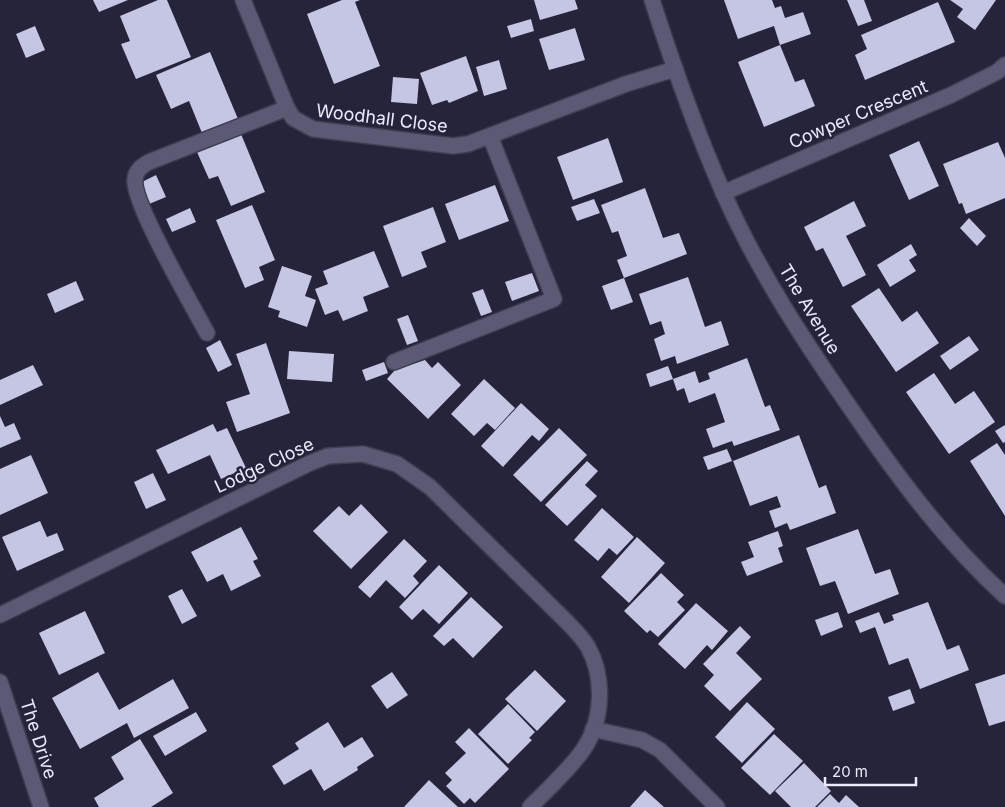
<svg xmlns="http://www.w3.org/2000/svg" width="1005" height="807" viewBox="0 0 1005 807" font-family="Inter,sans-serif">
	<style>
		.building { fill: #c5c5e4 }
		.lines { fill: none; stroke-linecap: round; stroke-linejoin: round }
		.minor-casing { stroke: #3e3e52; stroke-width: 18 }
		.minor { stroke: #5a5a75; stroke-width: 15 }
		.labels { text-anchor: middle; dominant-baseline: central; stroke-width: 5; stroke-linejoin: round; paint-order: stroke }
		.street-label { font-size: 18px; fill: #eaeafa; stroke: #25243b }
	</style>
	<rect width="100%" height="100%" fill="#25243b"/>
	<g class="building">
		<path d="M93,0H128L99,12Z"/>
		<path d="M158,0H167L191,57L136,79L121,44L130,41L120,16Z"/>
		<path d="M360,0L355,2L380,66L334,84L307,14L342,0Z"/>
		<path d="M534,0H575L578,9L540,20Z"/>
		<path d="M724,0H772L775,8L781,6L785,18L803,12L811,34L780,45L774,26L738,39Z"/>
		<path d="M847,0H864L872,21L858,26Z"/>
		<path d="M950,0H996L975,30L957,17L963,9Z"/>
		<path d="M938,2L955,42L865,80L855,55L867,49L861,35Z"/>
		<path d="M531,19L534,31L511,38L507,26Z"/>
		<path d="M35,26L45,50L26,58L16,34Z"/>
		<path d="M575,28L585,60L549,70L539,39Z"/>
		<path d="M780,45L795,82L804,79L815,106L764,127L738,62Z"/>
		<path d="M210,52L238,119L202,133L189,101L171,109L156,75Z"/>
		<path d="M466,56L478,91L449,103L447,100L432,105L420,73Z"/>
		<path d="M499,60L507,89L484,96L476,67Z"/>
		<path d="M393,77L419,79L417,104L391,102Z"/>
		<path d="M241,134L265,192L231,206L218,176L209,179L197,152Z"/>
		<path d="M608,138L623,182L573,200L557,157Z"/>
		<path d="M919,141L939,186L909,200L889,155Z"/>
		<path d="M998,142L1005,158V198L966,214L962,203L959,204L943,164Z"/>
		<path d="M156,175L166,197L149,204L140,183Z"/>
		<path d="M495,185L509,221L459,240L445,204Z"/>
		<path d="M645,188L663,238L679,233L687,254L624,278L617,260L627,256L618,231L612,233L601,205Z"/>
		<path d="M594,199L600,213L577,221L571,207Z"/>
		<path d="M854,201L866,226L846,236L866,275L843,287L823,248L816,251L804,227Z"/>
		<path d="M252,205L275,260L259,267L264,280L245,288L216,220Z"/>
		<path d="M433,207L446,242L421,252L427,267L402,277L383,226Z"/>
		<path d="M190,208L196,222L172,232L166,219Z"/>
		<path d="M969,218L986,236L977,246L960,228Z"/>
		<path d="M911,244L917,255L909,260L916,271L890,287L877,265Z"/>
		<path d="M374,251L389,287L363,297L368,311L343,321L338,310L325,315L315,289L328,284L323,271Z"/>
		<path d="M282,266L312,276L305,296L316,300L307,327L278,317L280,311L268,307Z"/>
		<path d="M532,273L539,291L512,301L505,282Z"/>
		<path d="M688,277L705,327L721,321L729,345L677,364L675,356L661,361L654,339L665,334L661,321L650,325L639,294Z"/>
		<path d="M624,278L633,302L611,310L602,286Z"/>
		<path d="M76,281L84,300L55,313L47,294Z"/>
		<path d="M879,288L902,322L917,311L939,343L896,372L851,306Z"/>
		<path d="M483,289L492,312L481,316L472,293Z"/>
		<path d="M408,315L418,341L407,345L397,319Z"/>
		<path d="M969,336L979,350L950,370L940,356Z"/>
		<path d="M220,340L232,365L218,372L206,348Z"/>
		<path d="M266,343L290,413L237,432L226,402L250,394L236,354Z"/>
		<path d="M289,351L334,354L332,382L287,379Z"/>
		<path d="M747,358L765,407L770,405L780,430L734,446L732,441L713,448L706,429L725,422L715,393L689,403L684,388L677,391L673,379L650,387L646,374L668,366L673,379L695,371L699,383L710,379L708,373Z"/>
		<path d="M425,360L432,368L438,362L461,385L428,419L387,379L395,370Z"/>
		<path d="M384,362L388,373L366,381L362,370Z"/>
		<path d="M33,365L43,385L0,405V380Z"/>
		<path d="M934,373L955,404L974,391L995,422L949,454L906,392Z"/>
		<path d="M484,379L515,408L495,430L487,423L474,436L451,414Z"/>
		<path d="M521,403L549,429L539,441L532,435L503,467L481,446Z"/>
		<path d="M0,416L5,427L14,423L21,439L0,448Z"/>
		<path d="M213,424L217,432L227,428L246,468L221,479L210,455L168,474L156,450Z"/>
		<path d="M1005,425V442L1003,443L995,431Z"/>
		<path d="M559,428L587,455L541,502L513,475Z"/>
		<path d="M799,435L819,488L826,485L836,513L790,530L787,523L775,528L769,511L781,507L777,496L750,506L733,461Z"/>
		<path d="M997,443L1005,455V516L970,461Z"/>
		<path d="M727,449L732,461L708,470L703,457Z"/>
		<path d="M31,455L48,493L0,515V469Z"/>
		<path d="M587,461L598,471L585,485L597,496L567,526L545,505Z"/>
		<path d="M153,473L166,500L146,509L134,482Z"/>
		<path d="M361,504L388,532L351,569L313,531L339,506L349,516Z"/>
		<path d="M602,508L634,537L617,555L609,548L598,561L574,540Z"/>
		<path d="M40,521L47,537L57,533L64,550L17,571L2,537Z"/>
		<path d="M241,527L258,559L253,561L261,576L231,591L223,574L207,582L191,552Z"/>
		<path d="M858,529L875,574L890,569L899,594L848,614L835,581L820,586L806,548Z"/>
		<path d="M778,531L783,546L778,548L783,562L747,576L741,562L754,557L748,542Z"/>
		<path d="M637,537L665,563L629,603L601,577Z"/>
		<path d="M404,539L427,561L413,576L419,583L405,598L386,580L370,598L358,587Z"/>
		<path d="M439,565L468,593L439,624L423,609L412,620L399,607Z"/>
		<path d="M661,573L684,595L677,602L685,610L658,637L650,630L647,633L624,611Z"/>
		<path d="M182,589L197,616L182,624L168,596Z"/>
		<path d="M471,597L503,627L473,658L453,638L444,646L433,636Z"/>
		<path d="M928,602L947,650L959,645L969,670L920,689L908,658L889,665L875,627L860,633L855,621L879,612L884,624L894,620L892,615Z"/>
		<path d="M696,603L728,631L712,650L707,645L685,669L658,644Z"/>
		<path d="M85,611L105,653L59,675L39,633Z"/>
		<path d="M838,612L843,627L821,636L815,620Z"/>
		<path d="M740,626L751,637L736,653L762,679L730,711L704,686L714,675L703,664Z"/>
		<path d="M535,670L566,701L537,731L505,699Z"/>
		<path d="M98,672L119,710L173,679L189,708L134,738L127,723L80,749L52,698Z"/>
		<path d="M392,672L408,695L387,709L371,686Z"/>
		<path d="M1005,674V721L989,726L975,684Z"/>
		<path d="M910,689L915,703L893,711L888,697Z"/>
		<path d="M747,702L775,729L742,763L715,737Z"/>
		<path d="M508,704L535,732L529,738L532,740L508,764L478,734Z"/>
		<path d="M196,712L207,731L165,756L153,736Z"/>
		<path d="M328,722L344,748L362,737L374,756L357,767L358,770L324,791L311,769L284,785L272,766L299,749L295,743Z"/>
		<path d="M469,728L509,769L475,803L470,798L464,804L446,786L452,780L445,773L466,753L455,742Z"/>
		<path d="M774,734L803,761L770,795L741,768Z"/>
		<path d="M140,739L173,793L151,807H99L94,798L124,779L111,757Z"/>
		<path d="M804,763L831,791L815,807H791L775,791Z"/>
		<path d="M429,780L458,807H404Z"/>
		<path d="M645,790L664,807H630Z"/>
		<path d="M830,794L839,803L846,795L859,807H817Z"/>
	</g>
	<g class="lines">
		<defs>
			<g id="minor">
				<path d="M243,0L287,108L293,118L313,129L453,146L468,144L626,84L675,69"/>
				<path d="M652,0C673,65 695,129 723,192C758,272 808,347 858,419C902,483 948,544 1005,596"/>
				<path d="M723,193L951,95L997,72L1005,65"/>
				<path d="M207,333C194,308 131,201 135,179C136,170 142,166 149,162L287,108"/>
				<path d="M394,362L554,299L490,136"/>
				<path d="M0,615L310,463L328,456L363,454L397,464L430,487L566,621C574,629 582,637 588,647C605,678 603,721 583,750C568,771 548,789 530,807"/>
				<path d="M0,682L41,807"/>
				<path d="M593,729L642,740L660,750L717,807"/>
			</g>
		</defs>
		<use href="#minor" class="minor-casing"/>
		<use href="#minor" class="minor"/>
	</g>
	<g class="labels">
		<g class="street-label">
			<text transform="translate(858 114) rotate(-23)">Cowper Crescent</text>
			<text transform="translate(382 118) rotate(7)">Woodhall Close</text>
			<text transform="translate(810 309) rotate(59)">The Avenue</text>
			<text transform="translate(264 465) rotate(-25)">Lodge Close</text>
			<text transform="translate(39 739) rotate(72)">The Drive</text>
		</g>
	</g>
	<path d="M825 777v8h91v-8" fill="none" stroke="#eaeafa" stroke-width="2.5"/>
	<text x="832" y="777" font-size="15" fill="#eaeafa" stroke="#25243b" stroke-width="4" paint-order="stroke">20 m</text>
</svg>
